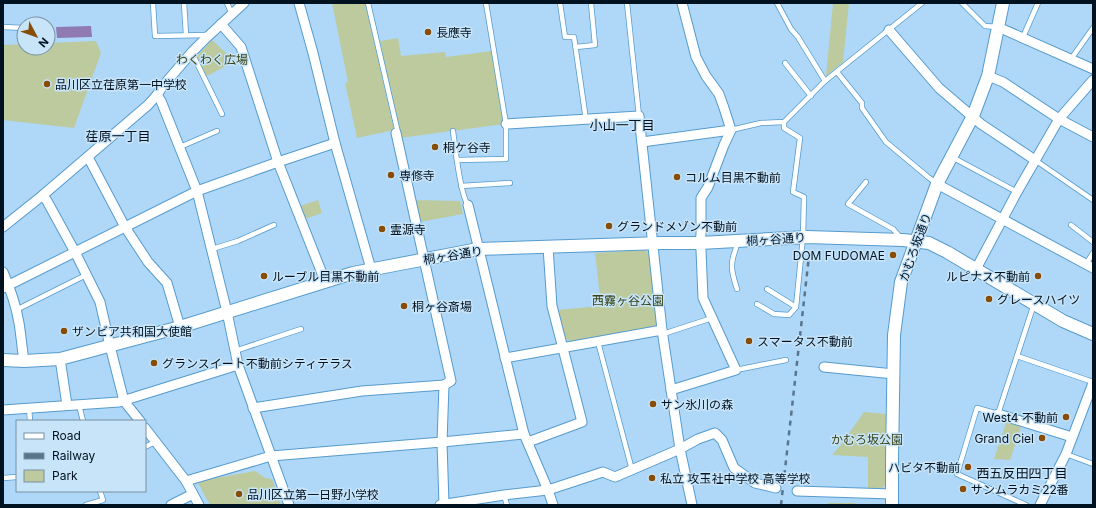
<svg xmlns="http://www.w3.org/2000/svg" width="1096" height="508" viewBox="0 0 1096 508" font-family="Inter,'Noto Sans JP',sans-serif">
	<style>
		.green { fill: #bcca9e }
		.water { fill: #907ab2 }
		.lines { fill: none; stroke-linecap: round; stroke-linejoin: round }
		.service-casing { stroke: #559bcd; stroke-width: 6 }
		.minor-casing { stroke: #559bcd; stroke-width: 11 }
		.tertiary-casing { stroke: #559bcd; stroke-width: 14 }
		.service { stroke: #fff; stroke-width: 4.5 }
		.minor { stroke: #fff; stroke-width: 9 }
		.tertiary { stroke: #fff; stroke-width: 12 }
		.rail { stroke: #58758d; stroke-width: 2.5; stroke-dasharray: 5 5; stroke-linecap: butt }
		.poi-dot { fill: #874d05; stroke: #c8e4f9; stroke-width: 1.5 }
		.labels { text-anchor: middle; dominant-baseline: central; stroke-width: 3; stroke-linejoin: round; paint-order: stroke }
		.poi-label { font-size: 12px; fill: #001220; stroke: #c8e4f9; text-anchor: start }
		.park-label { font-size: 12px; fill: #384416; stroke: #c8e4f9 }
		.street-label { font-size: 12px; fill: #001220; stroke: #c8e4f9 }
		.neighbourhood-label { font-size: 13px; fill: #001220; stroke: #c8e4f9 }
	</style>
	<rect width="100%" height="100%" fill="#afd8f8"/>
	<g class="green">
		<path d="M332,3H365L394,130L357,138L345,83L348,82Z"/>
		<path d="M833,3H849L843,62L826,76Z"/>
		<path d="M398,38L401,56L445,52L446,57L492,51L504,124L400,138L380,41Z"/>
		<path d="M212,40L226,53L230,64L205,77L196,57Z"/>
		<path d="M96,41L101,53L74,128L3,120V45L24,44V48H48V43Z"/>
		<path d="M318,200L322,213L305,219L300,206Z"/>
		<path d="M415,200L460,201L463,214L420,222Z"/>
		<path d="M645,250L649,254L658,324L655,328L570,341L564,338L556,310L601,306L595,253Z"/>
		<path d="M864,412L886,414L885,485L882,488H868V457L832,455L840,446Z"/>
		<path d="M1007,420L1022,424L1010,460L994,459Z"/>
		<path d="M255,471L265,478L272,479L281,505H210L198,483L199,481Z"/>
		<path d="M828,503H855L856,505H827Z"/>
	</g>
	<path class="water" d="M91,26L92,37L57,38L56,27Z"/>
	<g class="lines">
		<defs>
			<g id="service">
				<path d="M153,3L155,36L208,35"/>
				<path d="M184,3L186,35"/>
				<path d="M227,3L232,14"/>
				<path d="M368,3L398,133"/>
				<path d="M560,3L565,37H574L586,120"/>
				<path d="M627,3L639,116"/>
				<path d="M777,3L791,29L798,37L825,81"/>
				<path d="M962,3L985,26L997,27"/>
				<path d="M3,27L24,28"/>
				<path d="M1023,37L1038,3"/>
				<path d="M576,47L595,45L591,3"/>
				<path d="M192,53L222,114"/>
				<path d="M1071,59L1093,28"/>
				<path d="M785,63L811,96"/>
				<path d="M837,72L862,103V108L886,142L928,177L936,183"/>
				<path d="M731,130L761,123L784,122L825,81L922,3"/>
				<path d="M453,131C455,146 460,195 468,205"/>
				<path d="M180,147L217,131"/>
				<path d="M952,157L1017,192"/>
				<path d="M457,160L506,159V124L486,3"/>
				<path d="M1035,160L1093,200"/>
				<path d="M866,182L848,204L893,229L901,238"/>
				<path d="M461,186L510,183"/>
				<path d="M1071,225L1093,242"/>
				<path d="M737,242C737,248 734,252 733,258C730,268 734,279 737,289"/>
				<path d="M212,249L238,241L274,225"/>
				<path d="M1086,264L1093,253"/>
				<path d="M767,289L796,307"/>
				<path d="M757,304L774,314L789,315L796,307L803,237L804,197L793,192L800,138L784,128V122"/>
				<path d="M16,310L86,275"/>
				<path d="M663,334L712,318"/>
				<path d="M598,342L632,470"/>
				<path d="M235,351L301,329"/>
				<path d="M1017,356L1093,382"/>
				<path d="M736,370L786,360"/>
				<path d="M79,405L83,421"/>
				<path d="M29,408L30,421"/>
				<path d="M145,447L155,442"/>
				<path d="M1066,454L1093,464"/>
				<path d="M3,478L17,477"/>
				<path d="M504,495L507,505"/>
				<path d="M86,505L103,500L100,491"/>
				<path d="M1026,505L957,474L977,408L998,414L1034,304"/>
			</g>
			<g id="minor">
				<path d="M299,3L313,53L335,143L371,269"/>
				<path d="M221,24L241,47L278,162L325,281"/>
				<path d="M998,27L1093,69"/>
				<path d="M889,30L939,88L981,124L1035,160"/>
				<path d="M988,76L1003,82L1059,119L1093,137"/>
				<path d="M157,95L161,101L197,191L227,312L238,365L289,505"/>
				<path d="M506,124L639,116L662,330L680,449L692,505"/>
				<path d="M642,142L731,130"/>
				<path d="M88,157L125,227L148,262L167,283L180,327"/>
				<path d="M937,184L1093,268"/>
				<path d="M43,195L47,201L75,252L100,302L110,346L124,401L140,421"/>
				<path d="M468,205L524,434L548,490L553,505"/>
				<path d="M3,227L43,195L148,105L157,95L162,87L192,52L204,40L244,3"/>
				<path d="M976,269L1017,192L1059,119L1093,80"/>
				<path d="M3,272C10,288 16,305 19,323C21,335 22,348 24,361"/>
				<path d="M3,288L197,191L278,162L335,143"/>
				<path d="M505,358L662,330"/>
				<path d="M60,359L67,405"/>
				<path d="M824,367L894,374"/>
				<path d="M444,385L442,442L444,505"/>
				<path d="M671,390L736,370L703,298L701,250L700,243L701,234V198L708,187L724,145L731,130L724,108L719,94L706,76L696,57L682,3"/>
				<path d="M253,408L362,391L444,385L451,381L396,133"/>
				<path d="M3,410L119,402L238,365"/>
				<path d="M998,414L1072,437"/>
				<path d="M145,428L186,481L199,505"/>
				<path d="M528,442L582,422L552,306L548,247"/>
				<path d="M186,481L271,456L442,442L524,434"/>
				<path d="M797,491L892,494"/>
				<path d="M171,505L193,494"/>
				<path d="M440,505L504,495L548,490L603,472L615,477L680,449L698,439L715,433L722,440L734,468L755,483L776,488"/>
				<path d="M1040,505L1066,454L1093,383"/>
			</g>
			<g id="tertiary">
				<path d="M3,360L24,361L60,359L180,327L353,273L478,249L662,243H700L807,237L903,240L929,243L947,252L1063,321L1093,334"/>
				<path d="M892,505V460L894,335L901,282L937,184L973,116L988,76L1003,3"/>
			</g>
		</defs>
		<use href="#service" class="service-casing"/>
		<use href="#minor" class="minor-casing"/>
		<use href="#tertiary" class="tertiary-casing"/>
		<use href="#service" class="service"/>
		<use href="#minor" class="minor"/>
		<use href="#tertiary" class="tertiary"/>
		<path class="rail" d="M781,505L810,247"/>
	</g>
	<g class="poi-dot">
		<circle cx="428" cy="32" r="4"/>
		<circle cx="47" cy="84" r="4"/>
		<circle cx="435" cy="147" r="4"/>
		<circle cx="391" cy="175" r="4"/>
		<circle cx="677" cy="177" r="4"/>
		<circle cx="609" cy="226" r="4"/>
		<circle cx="382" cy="229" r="4"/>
		<circle cx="893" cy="255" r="4"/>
		<circle cx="264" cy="276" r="4"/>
		<circle cx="1038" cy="276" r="4"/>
		<circle cx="989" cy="299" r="4"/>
		<circle cx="404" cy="306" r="4"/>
		<circle cx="64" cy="331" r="4"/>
		<circle cx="749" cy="341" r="4"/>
		<circle cx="154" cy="363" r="4"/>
		<circle cx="653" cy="404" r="4"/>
		<circle cx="1066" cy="417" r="4"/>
		<circle cx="1042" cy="438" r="4"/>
		<circle cx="968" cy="467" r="4"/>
		<circle cx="652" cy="478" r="4"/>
		<circle cx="963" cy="489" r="4"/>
		<circle cx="239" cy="494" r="4"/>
	</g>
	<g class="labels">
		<g class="poi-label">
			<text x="436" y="32">長應寺</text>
			<text x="55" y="84">品川区立荏原第一中学校</text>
			<text x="443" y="147">桐ケ谷寺</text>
			<text x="399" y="175">専修寺</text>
			<text x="685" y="177">コルム目黒不動前</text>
			<text x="617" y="226">グランドメゾン不動前</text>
			<text x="390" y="229">霊源寺</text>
			<text x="885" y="255" text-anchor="end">DOM FUDOMAE</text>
			<text x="272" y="276">ルーブル目黒不動前</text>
			<text x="1030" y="276" text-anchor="end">ルピナス不動前</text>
			<text x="997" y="299">グレースハイツ</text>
			<text x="412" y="306">桐ヶ谷斎場</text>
			<text x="72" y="331">ザンビア共和国大使館</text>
			<text x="757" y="341">スマータス不動前</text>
			<text x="162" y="363">グランスイート不動前シティテラス</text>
			<text x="661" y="404">サン氷川の森</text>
			<text x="1058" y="417" text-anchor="end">West4 不動前</text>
			<text x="1034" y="438" text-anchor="end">Grand Ciel</text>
			<text x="960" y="467" text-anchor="end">ハビタ不動前</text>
			<text x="660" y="478">私立 攻玉社中学校 高等学校</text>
			<text x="971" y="489">サンムラカミ22番</text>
			<text x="247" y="494">品川区立第一日野小学校</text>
		</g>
		<g class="park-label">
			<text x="212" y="59">わくわく広場</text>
			<text x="628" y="300">西霧ヶ谷公園</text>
			<text x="867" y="439">かむろ坂公園</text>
		</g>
		<g class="street-label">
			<text transform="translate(776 239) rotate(-4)">桐ヶ谷通り</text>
			<text transform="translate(915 247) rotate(-70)">かむろ坂通り</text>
			<text transform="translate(453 255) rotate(-9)">桐ヶ谷通り</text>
		</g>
		<g class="neighbourhood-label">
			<text x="622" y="125">小山一丁目</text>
			<text x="118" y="136">荏原一丁目</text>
			<text x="1022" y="473">西五反田四丁目</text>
		</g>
	</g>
	<rect width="1096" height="508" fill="none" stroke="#001220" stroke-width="8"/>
	<rect x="16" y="420" width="130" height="72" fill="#c8e4f9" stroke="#7890a2"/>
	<rect x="24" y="433" width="20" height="6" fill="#ffffff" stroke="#7890a2"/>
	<text x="52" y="440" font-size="12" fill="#001220">Road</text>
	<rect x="24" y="453" width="20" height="6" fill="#58758d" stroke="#7890a2"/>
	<text x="52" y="460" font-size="12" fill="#001220">Railway</text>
	<rect x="24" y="470" width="20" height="12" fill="#bcca9e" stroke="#7890a2"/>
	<text x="52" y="480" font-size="12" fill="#001220">Park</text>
	<g transform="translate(36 36) rotate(131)"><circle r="19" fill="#c8e4f9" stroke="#7890a2"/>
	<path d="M0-3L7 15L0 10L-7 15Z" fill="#874d05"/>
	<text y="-6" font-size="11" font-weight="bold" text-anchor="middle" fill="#001220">N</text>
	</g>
</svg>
